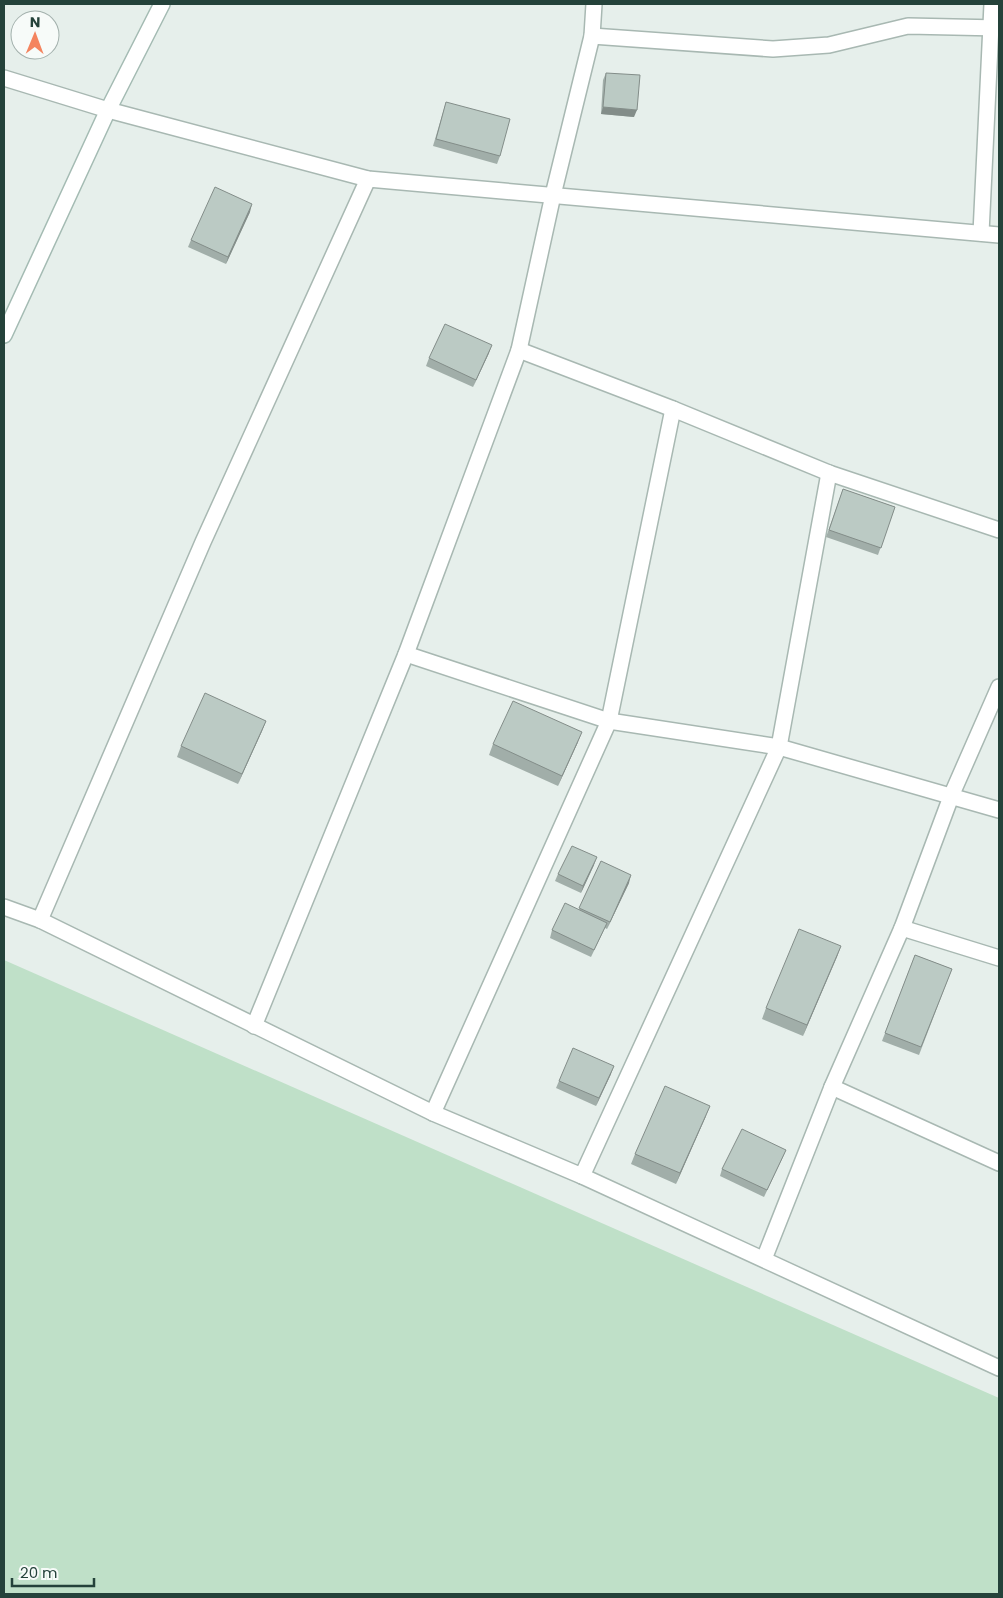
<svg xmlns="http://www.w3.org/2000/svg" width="1003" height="1598" viewBox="0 0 1003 1598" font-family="Poppins,sans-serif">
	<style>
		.green { fill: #bfe0c8 }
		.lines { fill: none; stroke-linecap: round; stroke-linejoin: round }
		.minor-casing { stroke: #a8b8b2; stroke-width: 18 }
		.secondary-casing { stroke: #a4bbb3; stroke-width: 18 }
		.minor { stroke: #fff; stroke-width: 15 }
		.secondary { stroke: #fff; stroke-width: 15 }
		.wall { fill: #a1aea9 }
		.shaded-wall { fill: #838d89 }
		.building { fill: #bbcac4; stroke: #838d89 }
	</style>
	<rect width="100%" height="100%" fill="#e6efeb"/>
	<path class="green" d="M4,960L999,1398V1594H4Z"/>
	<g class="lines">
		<defs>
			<g id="minor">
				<path d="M592,36L773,49L829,45L908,26L999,28"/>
				<path d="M4,78L108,110L368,179L999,235"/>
				<path d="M981,233L992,4"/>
				<path d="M519,350L673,409L829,473L999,530"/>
				<path d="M406,654L609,721L779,747L999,810"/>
				<path d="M4,907L40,920L433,1113L582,1176L999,1368"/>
				<path d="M40,920L203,542L368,179"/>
				<path d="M902,928L999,958"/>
				<path d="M254,1026L406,654L519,350L553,195L592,36L594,4"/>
				<path d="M832,1087L999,1163"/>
				<path d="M433,1113L609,721L673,409"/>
				<path d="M582,1176L779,747L829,473"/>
				<path d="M764,1259L832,1087L902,928L952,794L999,687"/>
			</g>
			<path id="secondary" d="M4,335L108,110L162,4"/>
		</defs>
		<use href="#minor" class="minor-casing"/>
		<use href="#secondary" class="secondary-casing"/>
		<use href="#minor" class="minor"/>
		<use href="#secondary" class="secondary"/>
	</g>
	<g class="wall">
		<path d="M606,73L634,117L601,114L603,80Z"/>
		<path d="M446,102L500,156L497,164L433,146Z"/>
		<path d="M250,212L226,264L188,247L191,240Z"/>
		<path d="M489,353L473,387L426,366L429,358Z"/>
		<path d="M843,489L895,507L878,555L826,537Z"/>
		<path d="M266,721L262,731L238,784L177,757L181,746Z"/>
		<path d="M578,742L558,786L489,755L493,744Z"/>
		<path d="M601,861L629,883L607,929L605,928L591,957L550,938L552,930L579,910Z"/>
		<path d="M594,865L581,893L555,881L558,874Z"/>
		<path d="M841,946L803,1036L762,1019L766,1008Z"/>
		<path d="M915,955L952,969L919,1055L882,1041Z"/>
		<path d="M611,1074L596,1106L556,1088L559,1081Z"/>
		<path d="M706,1116L676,1184L631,1164L635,1154Z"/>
		<path d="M786,1150L783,1157L764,1197L720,1176L722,1169Z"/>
	</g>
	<g class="shaded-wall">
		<path d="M603,107L637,110L634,117L601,114Z"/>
		<path d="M252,204L250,212L226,264L228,257Z"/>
		<path d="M492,345L489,353L473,387L476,380Z"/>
		<path d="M266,721L262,731L238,784L242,774Z"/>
		<path d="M582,732L578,742L558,786L562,776Z"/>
		<path d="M597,857L594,865L581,893L583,886Z"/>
		<path d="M631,875L629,883L607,929L610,922Z"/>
		<path d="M841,946L837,957L803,1036L807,1025Z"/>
		<path d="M614,1066L611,1074L596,1106L599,1098Z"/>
		<path d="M710,1106L706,1116L676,1184L680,1173Z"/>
	</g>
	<g class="building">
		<path d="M606,73L640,75L637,110L603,107Z"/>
		<path d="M446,102L510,119L500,156L436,139Z"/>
		<path d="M215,187L252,204L228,257L191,240Z"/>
		<path d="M445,324L492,345L476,380L429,358Z"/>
		<path d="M843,489L895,507L881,548L829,530Z"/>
		<path d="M205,693L266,721L242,774L181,746Z"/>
		<path d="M513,701L582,732L562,776L493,744Z"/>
		<path d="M572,846L597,857L583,886L558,874Z"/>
		<path d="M601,861L631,875L610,922L579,908Z"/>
		<path d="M565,903L607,923L594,950L552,930Z"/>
		<path d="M799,929L841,946L807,1025L766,1008Z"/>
		<path d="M915,955L952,969L921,1047L885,1033Z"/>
		<path d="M573,1048L614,1066L599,1098L559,1081Z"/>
		<path d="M665,1086L710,1106L680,1173L635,1154Z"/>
		<path d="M742,1129L786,1150L767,1190L722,1169Z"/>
	</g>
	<rect width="1003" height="1598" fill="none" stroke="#24423a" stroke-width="10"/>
	<g transform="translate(35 35) rotate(1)"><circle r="24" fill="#f7fbf9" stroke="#a3b1ad"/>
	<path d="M0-4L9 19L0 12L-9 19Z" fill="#f4845f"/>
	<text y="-8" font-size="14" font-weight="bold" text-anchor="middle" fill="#24423a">N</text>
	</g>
	<path d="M12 1578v8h82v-8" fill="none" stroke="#24423a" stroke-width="2.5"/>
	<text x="20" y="1578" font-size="15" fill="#24423a" stroke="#f7fbf9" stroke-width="4" paint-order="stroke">20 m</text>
</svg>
